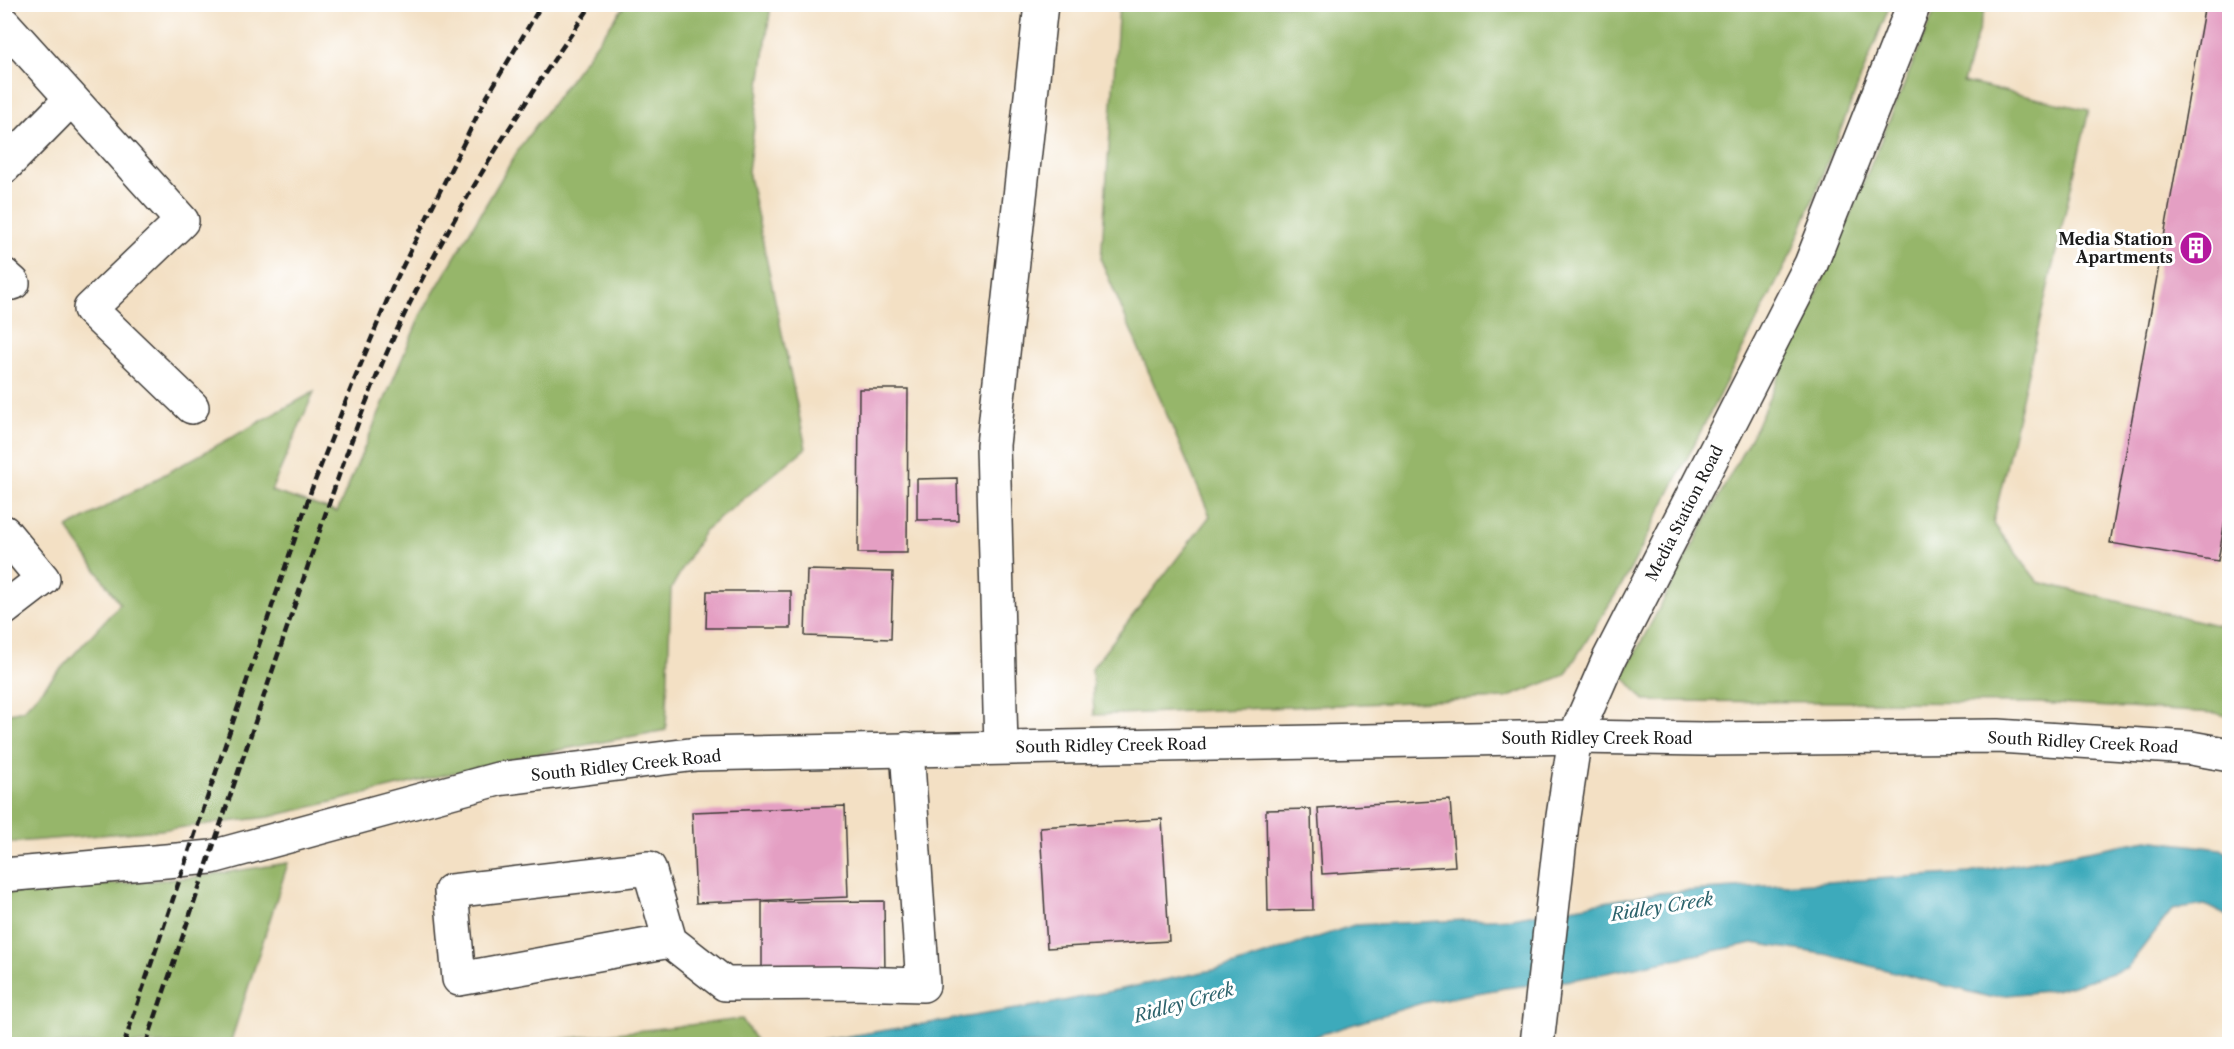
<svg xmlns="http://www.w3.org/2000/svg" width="2234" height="1049" viewBox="0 0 2234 1049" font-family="'Libre Caslon Text',serif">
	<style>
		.forest { fill: #96b66a; stroke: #596943; stroke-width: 1.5 }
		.water { fill: #3caabb; stroke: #2c636c; stroke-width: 1.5 }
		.building { fill: #e49fc3 }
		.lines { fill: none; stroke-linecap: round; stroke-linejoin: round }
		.minor-casing { stroke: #3c3935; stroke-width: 36 }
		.minor { stroke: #fff; stroke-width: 33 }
		.rail { stroke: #1c1c1c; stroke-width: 4.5; stroke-dasharray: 9 4.5; stroke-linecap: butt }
		.labels { text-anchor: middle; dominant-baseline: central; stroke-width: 6; stroke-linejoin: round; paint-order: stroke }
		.poi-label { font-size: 16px; font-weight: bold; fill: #1c1c1c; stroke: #fff; text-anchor: end }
		.street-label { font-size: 16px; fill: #1c1c1c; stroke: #fff }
		.water-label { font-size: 18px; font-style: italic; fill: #2c636c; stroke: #fff }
	</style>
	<rect width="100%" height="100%" fill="#fff"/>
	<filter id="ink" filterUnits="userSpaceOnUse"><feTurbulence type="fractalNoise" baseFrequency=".0167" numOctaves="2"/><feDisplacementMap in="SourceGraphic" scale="12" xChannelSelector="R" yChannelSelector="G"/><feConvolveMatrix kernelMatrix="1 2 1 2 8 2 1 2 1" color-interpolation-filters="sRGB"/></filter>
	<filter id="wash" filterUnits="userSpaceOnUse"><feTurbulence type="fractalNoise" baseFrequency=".008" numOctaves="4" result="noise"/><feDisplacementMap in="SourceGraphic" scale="24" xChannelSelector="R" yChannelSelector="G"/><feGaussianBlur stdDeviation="1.35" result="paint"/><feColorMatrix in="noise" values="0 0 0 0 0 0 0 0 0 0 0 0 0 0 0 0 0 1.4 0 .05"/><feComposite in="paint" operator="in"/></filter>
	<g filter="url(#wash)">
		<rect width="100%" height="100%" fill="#f3e0c4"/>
		<g class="forest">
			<path d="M625,5H771L748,171L806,448L704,531L671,589L666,730L511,759L269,817L160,830L5,843V714L23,710L120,604L67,528L314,392L271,491L337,512L421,314L520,147Z"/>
			<path d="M1119,5H1890L1792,252L1626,578L1565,675L1506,698L1094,715L1092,668L1210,516L1101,260Z"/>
			<path d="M1937,5H1986L1963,82L2089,110L1993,523L2038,582L2229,628V717L2216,713L2038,703L1645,701L1623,676L1756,427L1826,273Z"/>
			<path d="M288,863L230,1044H5V893L196,877Z"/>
			<path d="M742,1019L758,1044H520Z"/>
		</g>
		<path class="water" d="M2147,840L2221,849L2229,854V917L2205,905L2172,910L2126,969L2056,990L1989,997L1829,955L1753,943L1572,980L1505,988L1422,1003L1290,1044H800L1054,1003L1232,966L1354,925L1512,918L1656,893L1969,873Z"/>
		<g id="blocks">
			<g class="building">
				<path d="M2205,4H2230V492L2218,561L2110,543Z"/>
				<path d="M859,389H908L907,553H858Z"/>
				<path d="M957,478L958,520H917V479Z"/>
				<path d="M807,570L893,572L891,639L805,636Z"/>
				<path d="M707,591H791V628H706Z"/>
				<path d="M1450,800L1455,866L1322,874L1318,808Z"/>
				<path d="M845,806L848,897L696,903L692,812Z"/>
				<path d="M1311,809L1313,910L1268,911L1266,810Z"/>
				<path d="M1162,819L1169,941L1047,948L1040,827Z"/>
				<path d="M884,901L885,974L762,975V902Z"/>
			</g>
		</g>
	</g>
	<g filter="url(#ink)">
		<use href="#blocks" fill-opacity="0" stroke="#3c3935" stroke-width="1.5"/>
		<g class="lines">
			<defs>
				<g id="minor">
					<path d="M4,24L182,221L90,309L192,407"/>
					<path d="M4,167L71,99"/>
					<path d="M4,275L13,283"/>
					<path d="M4,532L43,579L4,609"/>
					<path d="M1001,747L993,445L1041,4"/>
					<path d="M4,875L212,857L498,779L697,754L1575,737L1704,739L1998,736L2191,748L2230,755"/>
					<path d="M670,941L649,868L451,891L459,979L670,941L725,984L851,983L923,985L907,749"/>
					<path d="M1537,1044L1562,823L1575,737L1609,659L1811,264L1914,4"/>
				</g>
			</defs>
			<use href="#minor" class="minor-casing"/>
			<use href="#minor" class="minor"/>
			<g class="rail">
				<path d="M124,1044L311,491L351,388L393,286L485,100L542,4"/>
				<path d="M146,1044C194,904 241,763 289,622C326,513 361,400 413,297C464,195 527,98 592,4"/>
			</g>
		</g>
	</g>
	<defs>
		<symbol id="building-disc" viewBox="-11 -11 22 22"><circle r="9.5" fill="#b5179e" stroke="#fff"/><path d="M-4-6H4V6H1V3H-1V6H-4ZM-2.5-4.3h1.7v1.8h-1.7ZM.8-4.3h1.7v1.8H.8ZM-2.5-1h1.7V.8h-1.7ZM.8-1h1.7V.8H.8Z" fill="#fff"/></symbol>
	</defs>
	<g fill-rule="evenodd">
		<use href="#building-disc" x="2177" y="229" width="38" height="38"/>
	</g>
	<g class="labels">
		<g class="poi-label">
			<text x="2173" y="239">Media Station<tspan x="2173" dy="18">Apartments</tspan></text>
		</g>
		<g class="street-label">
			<text transform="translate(1684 513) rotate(-63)">Media Station Road</text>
			<text x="1597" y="738">South Ridley Creek Road</text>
			<text transform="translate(2083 742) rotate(3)">South Ridley Creek Road</text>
			<text transform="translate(1111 745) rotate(-1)">South Ridley Creek Road</text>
			<text transform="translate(626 765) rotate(-6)">South Ridley Creek Road</text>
		</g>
		<g class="water-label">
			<text transform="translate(1662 907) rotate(-9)">Ridley Creek</text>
			<text transform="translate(1184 1003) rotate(-16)">Ridley Creek</text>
		</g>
	</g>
	<rect width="2234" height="1049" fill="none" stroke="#fff" stroke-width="24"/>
</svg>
